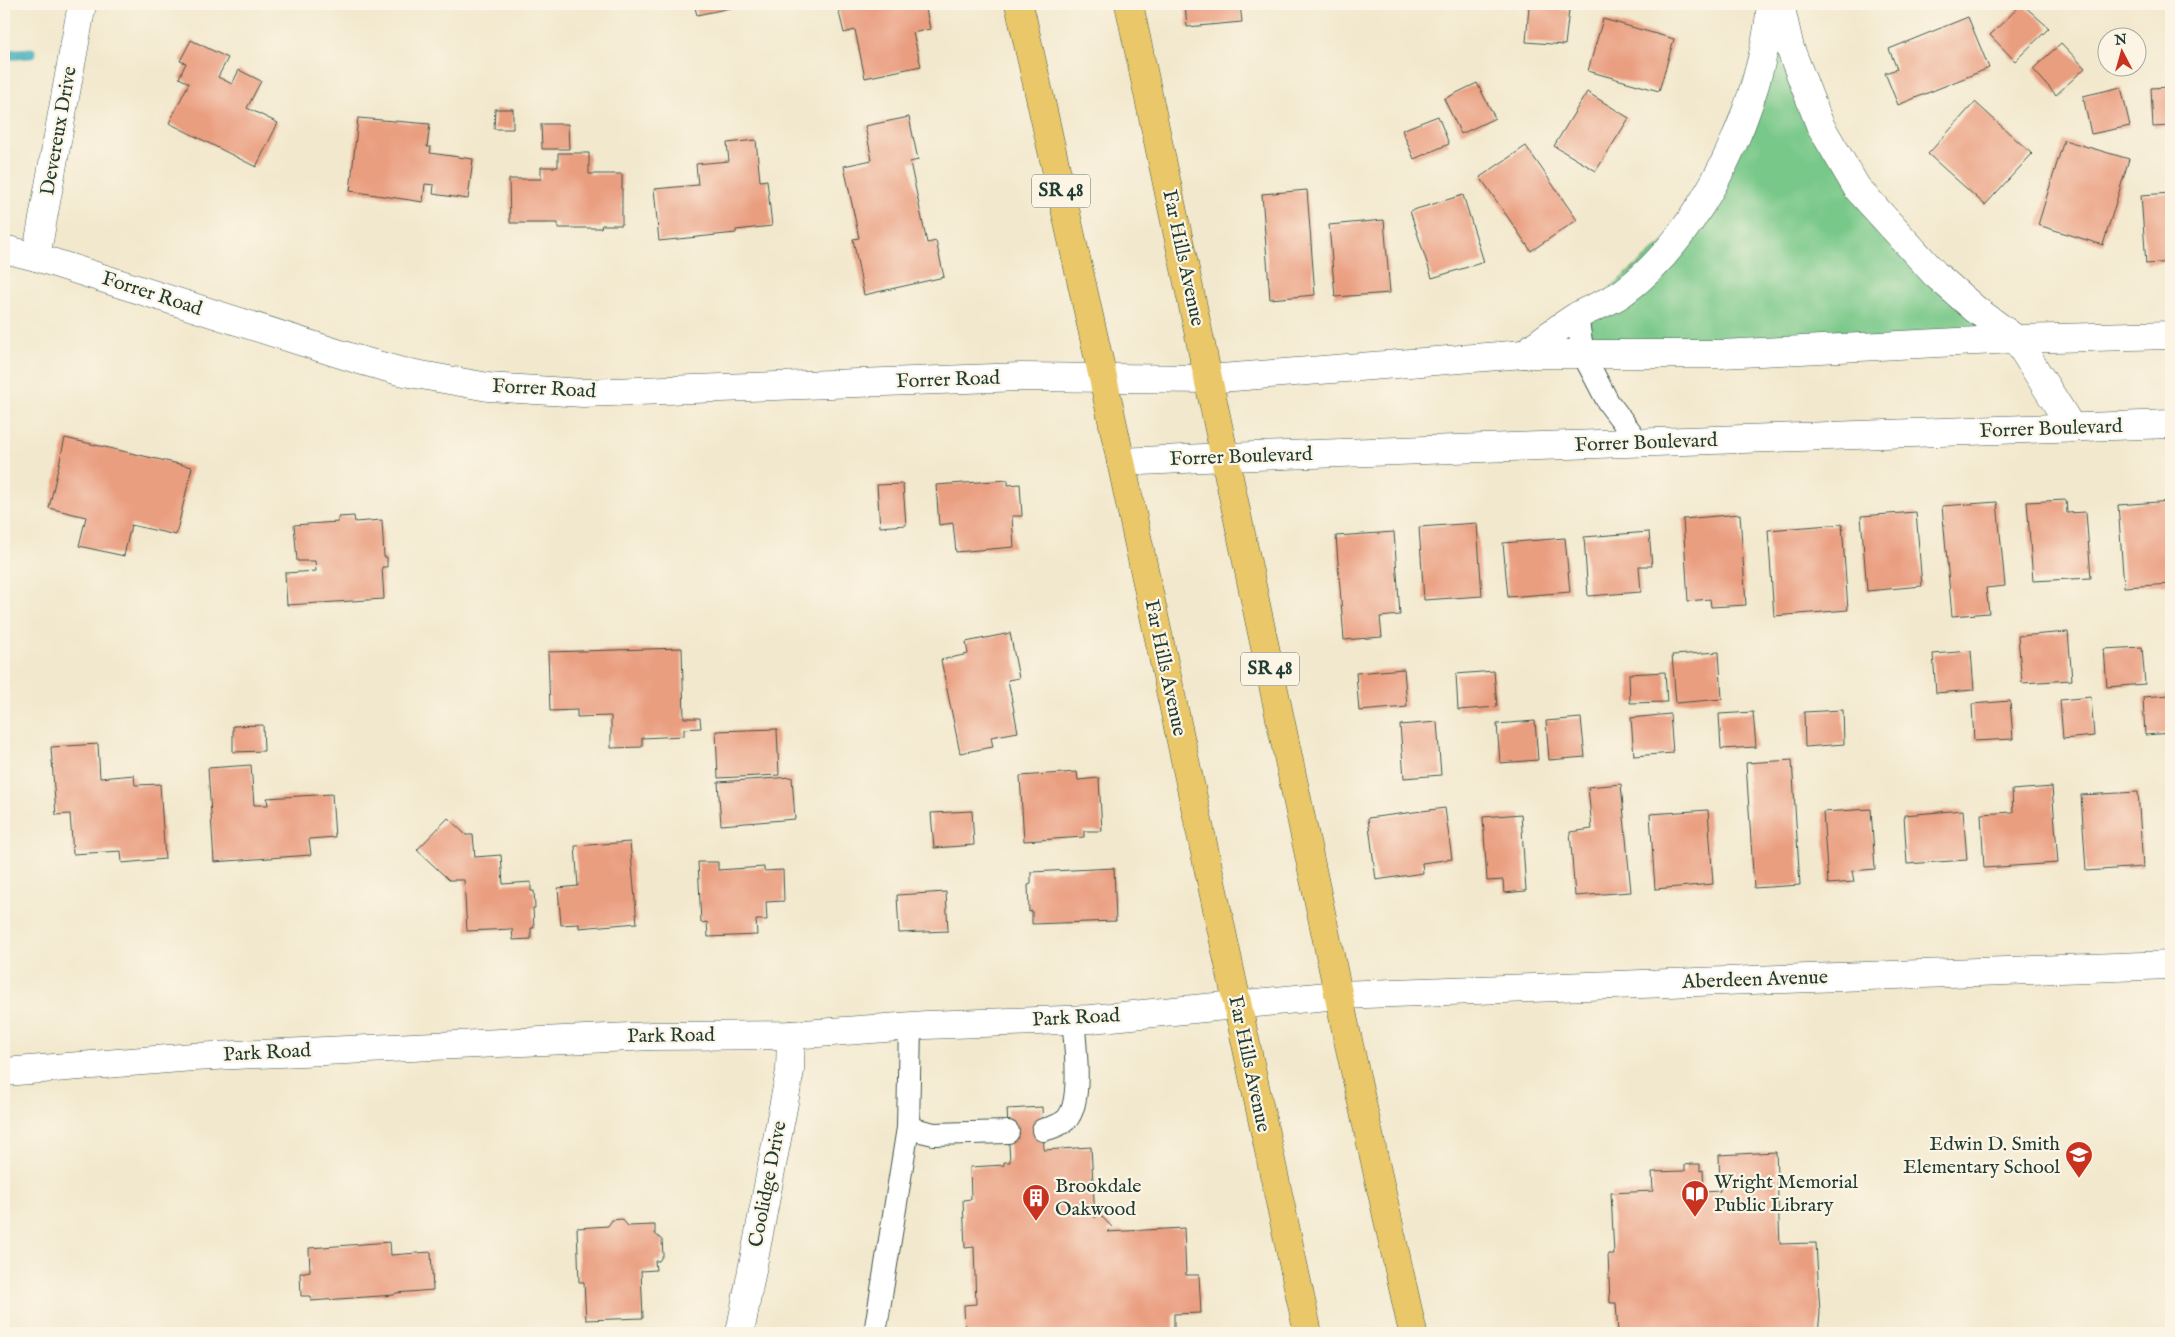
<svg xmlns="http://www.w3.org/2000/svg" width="2175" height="1337" viewBox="0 0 2175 1337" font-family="'IM FELL English',serif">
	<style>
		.green { fill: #78c889; stroke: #4c825e }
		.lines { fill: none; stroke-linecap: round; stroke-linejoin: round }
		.stream { stroke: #3cacb8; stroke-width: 11 }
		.building { fill: #ea9e80 }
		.lane-casing { stroke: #3f574b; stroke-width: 24 }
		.street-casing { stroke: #3f574b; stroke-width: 29 }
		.primary-casing { stroke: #3f574b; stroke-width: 29 }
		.lane { stroke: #fff; stroke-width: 22 }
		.street { stroke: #fff; stroke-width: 28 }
		.primary { stroke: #eac769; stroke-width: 28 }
		.labels { text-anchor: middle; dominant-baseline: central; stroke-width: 4.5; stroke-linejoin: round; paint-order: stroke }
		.shield { fill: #fcf5e5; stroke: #617469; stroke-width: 1 }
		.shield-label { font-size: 19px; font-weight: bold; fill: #1f3d34 }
		.street-label { font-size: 20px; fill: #1f3d34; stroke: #fcf5e5 }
		.poi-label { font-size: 20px; fill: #1f3d34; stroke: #fcf5e5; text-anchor: start }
	</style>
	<rect width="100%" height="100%" fill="#fcf5e5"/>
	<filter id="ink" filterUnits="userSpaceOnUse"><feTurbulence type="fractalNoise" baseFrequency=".02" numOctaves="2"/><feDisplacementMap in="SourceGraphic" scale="10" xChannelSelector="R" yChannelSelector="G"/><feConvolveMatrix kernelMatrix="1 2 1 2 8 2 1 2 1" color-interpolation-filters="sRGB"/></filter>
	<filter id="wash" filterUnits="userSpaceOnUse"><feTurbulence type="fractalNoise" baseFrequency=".0096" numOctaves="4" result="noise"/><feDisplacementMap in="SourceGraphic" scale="20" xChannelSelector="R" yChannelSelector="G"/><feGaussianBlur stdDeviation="1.12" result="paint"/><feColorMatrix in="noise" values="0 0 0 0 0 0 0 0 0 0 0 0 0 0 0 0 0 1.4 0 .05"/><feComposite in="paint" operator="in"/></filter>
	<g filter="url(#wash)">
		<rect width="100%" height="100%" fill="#f2e8cd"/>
		<path class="green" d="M1771,8L1857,188L2016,339L1583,354L1577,316L1694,216Z"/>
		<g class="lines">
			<path class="stream" d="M4,55L31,53"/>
		</g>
		<g id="blocks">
			<g class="building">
				<path d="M694,4H744V5L697,15Z"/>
				<path d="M837,4H925L930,29L913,33L921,66L865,78L855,30L844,33Z"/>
				<path d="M1185,4H1240L1242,22L1187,27Z"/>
				<path d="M2022,4L2049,28L2015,61L1990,35Z"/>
				<path d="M1529,6L1569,10L1565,45L1526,42Z"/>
				<path d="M1968,17L1989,68L1898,105L1885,73L1897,69L1889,49Z"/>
				<path d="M1603,19L1674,39L1659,91L1588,71Z"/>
				<path d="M191,40L228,58L218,77L232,84L239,70L261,81L247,108L278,123L256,167L169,123L189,83L179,78L186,63L180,61Z"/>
				<path d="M2061,43L2085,68L2056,95L2033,69Z"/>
				<path d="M1477,83L1495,118L1461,134L1444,99Z"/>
				<path d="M2121,87L2130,126L2091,134L2083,96Z"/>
				<path d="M2171,87V126L2153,127L2151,88Z"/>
				<path d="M1587,92L1629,118L1596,171L1554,146Z"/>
				<path d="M1975,102L2032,154L1985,205L1928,154Z"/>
				<path d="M495,109H513V129H494Z"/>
				<path d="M1438,116L1449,144L1414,159L1402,130Z"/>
				<path d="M909,117L918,160L910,162L927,243L936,241L944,277L864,295L853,239L859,238L844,166L872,160L865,126Z"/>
				<path d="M358,118L430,124L427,147H431L430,153L473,159L468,199L433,194L434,185L425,184L423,202L350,191Z"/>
				<path d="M541,124H568L569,149H542Z"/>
				<path d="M756,140L760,181L767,180L772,226L736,230V233L659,241L654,189L698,185L696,164L729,161L727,143Z"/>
				<path d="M2064,140L2129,159L2103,245L2038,225Z"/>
				<path d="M1526,146L1577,220L1531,251L1480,177Z"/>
				<path d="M558,153H589V174H622V225H602L601,228H558V223H510L509,179H541V167H558Z"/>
				<path d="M1307,190L1315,295L1270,299L1262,194Z"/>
				<path d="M2171,193V262L2146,264L2141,195Z"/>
				<path d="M1463,195L1484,262L1432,278L1410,211Z"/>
				<path d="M1384,220L1390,293L1335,297L1329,225Z"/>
				<path d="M65,438L192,467L176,535L131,525L124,556L79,546L86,517L49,508Z"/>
				<path d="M1008,480V485L1020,484L1022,516H1012L1014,547L956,552L953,523L939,525L936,485Z"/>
				<path d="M903,484L906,525L880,527L877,485Z"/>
				<path d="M2066,500L2067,513L2086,512L2091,578L2033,581L2027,502Z"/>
				<path d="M2171,501V584L2124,587L2118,505Z"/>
				<path d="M1997,502L2005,586L1986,588L1989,613L1952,616L1942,506Z"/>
				<path d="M1916,512L1922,586L1867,591L1861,516Z"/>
				<path d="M1740,514L1746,605L1711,607L1710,599L1688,601L1683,519Z"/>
				<path d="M354,516L355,522L382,520L384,557H387V567H382L384,599L287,605L285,573L316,571L315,561H297L294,525L338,522V517Z"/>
				<path d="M1477,523L1482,596L1424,600L1419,527Z"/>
				<path d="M1842,524L1848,610L1774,616L1768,530Z"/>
				<path d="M1394,532L1400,615L1380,617L1382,637L1344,640L1336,536Z"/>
				<path d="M1649,532L1652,566H1639L1641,592L1588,596L1584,537Z"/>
				<path d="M1565,538L1570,592L1508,597L1503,543Z"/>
				<path d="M2068,632L2072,680L2022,683L2018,636Z"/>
				<path d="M1010,633L1019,678L1008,680L1018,732L991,737L993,747L960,753L941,660L968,654L966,642Z"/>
				<path d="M2142,647L2145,684L2107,687L2104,649Z"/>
				<path d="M682,648L684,718H700L701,728L684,729V736L642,738V747L611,748V716L577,717V710L550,711L548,652Z"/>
				<path d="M1971,651L1974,690L1936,693L1933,654Z"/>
				<path d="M1719,652L1722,699L1676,703L1672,655Z"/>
				<path d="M1404,669L1407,707L1359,711L1356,673Z"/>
				<path d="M1494,671L1497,707L1458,710L1456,674Z"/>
				<path d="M1665,672L1667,702L1630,703L1629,674Z"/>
				<path d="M2171,695V733L2145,735L2143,697Z"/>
				<path d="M2091,697L2094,736L2063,739L2060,700Z"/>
				<path d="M2010,701L2013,739L1974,741L1972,704Z"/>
				<path d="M1843,710L1844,744L1805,747L1804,712Z"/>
				<path d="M1753,712L1756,747L1721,749L1719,714Z"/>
				<path d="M1670,714L1673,753L1634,756L1631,718Z"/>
				<path d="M1581,718L1585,757L1549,760L1546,721Z"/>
				<path d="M1535,721L1538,760L1500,763L1497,724Z"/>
				<path d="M1437,722L1441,775L1404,778L1400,725Z"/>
				<path d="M263,725L264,751L233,752V726Z"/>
				<path d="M777,729L779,775L718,778L716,731Z"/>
				<path d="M98,744L100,778L134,775L135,785L160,784L165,859L122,863L121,851L73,854L70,814L56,815L51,747Z"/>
				<path d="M1792,760L1800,885L1754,888L1746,763Z"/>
				<path d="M251,765L254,805H268L267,798L332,794L335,837L309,839L311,855L214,862L208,768Z"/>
				<path d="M1077,772L1078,780L1099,778L1102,831H1084V837L1024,841L1020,776Z"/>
				<path d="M792,777L795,819L721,825L718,782Z"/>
				<path d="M1621,784L1631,892L1575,896L1570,832L1592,829L1588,787Z"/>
				<path d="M2168,784H2171V809H2170Z"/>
				<path d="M2052,787L2058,863L1984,868L1981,814L2013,812L2012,790Z"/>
				<path d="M2138,792L2143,867L2086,871L2081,795Z"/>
				<path d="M1445,808L1452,859L1422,863L1423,873L1376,880L1368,818Z"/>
				<path d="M1871,809L1875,869L1852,871L1854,882L1828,884L1823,812Z"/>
				<path d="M1708,810L1713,884L1655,889L1650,814Z"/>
				<path d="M1963,810L1967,860L1907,864L1904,815Z"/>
				<path d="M972,811L974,845L934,848L931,813Z"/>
				<path d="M1521,814L1526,891L1504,893L1503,880L1487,881L1483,817Z"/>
				<path d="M448,818L466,835H473L475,857L501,855L503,884L531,882V891H534L535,908H533L534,928H531V939L513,940L512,929L467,931L464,880H449L417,850Z"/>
				<path d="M630,842L637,923L579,928V924L561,925L558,888L578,886L575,846Z"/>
				<path d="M698,862H718V870L764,867V871L783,870L784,901L766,902L767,920H756L757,935L708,937L707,922L701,923Z"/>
				<path d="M1114,868L1116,921L1032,924V911L1029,912L1028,885L1031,884V872Z"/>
				<path d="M946,892L948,931L899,933L897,895Z"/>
				<path d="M1042,1107L1044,1150L1091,1147L1095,1218L1099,1214L1112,1227L1107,1232L1184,1228L1186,1275H1199L1201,1313L1174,1314V1333H965L964,1305L976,1304L974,1247L965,1248L963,1200L971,1199L970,1167L1004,1165V1162H1010L1007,1109Z"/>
				<path d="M1776,1152L1780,1244L1816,1243L1820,1313L1818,1333H1618L1616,1303H1610L1608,1254H1614L1611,1193L1653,1191L1652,1172L1685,1171V1165L1692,1164H1700V1171L1703,1170L1704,1192L1720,1191L1719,1155Z"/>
				<path d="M622,1219L628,1226L655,1225V1234L662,1240L663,1255L659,1261H655L656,1270L641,1271L643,1318L586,1320L584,1282H579L577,1228L608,1226L612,1220Z"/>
				<path d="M390,1242L391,1255L431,1252L433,1290L396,1293L394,1295L311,1301V1296H301L300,1273L310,1271L309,1248Z"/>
			</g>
		</g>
	</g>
	<g filter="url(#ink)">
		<use href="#blocks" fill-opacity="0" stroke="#3f574b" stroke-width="1"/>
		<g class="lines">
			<defs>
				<g id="lane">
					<path d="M1577,316L1583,354L1608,402L1639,443"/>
					<path d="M908,1128L934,1134L1008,1132"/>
					<path d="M1043,1130C1051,1128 1061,1125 1067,1119C1083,1101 1075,1042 1073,1019"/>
					<path d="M875,1333L908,1128L910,1026"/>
				</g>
				<g id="street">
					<path d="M1780,4L1790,48L1820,125L1857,188L1935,274L1975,309L2016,339L2072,428"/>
					<path d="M4,249L36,257L356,359L399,371L488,387L583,393L1021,377L1208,379L1524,354H1721L2016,339L2171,335"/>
					<path d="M36,257L82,4"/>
					<path d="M1524,354C1541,341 1558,328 1577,316C1591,308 1607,303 1621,294C1704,234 1762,104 1771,4"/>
					<path d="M1121,462L1225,457L2171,424"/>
					<path d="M4,1072L193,1057L652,1036L791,1035L926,1025L1091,1019L1338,995L2171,965"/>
					<path d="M740,1333L790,1071L791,1035"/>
				</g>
				<g id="primary">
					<path d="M1019,4L1103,378L1308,1333"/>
					<path d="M1129,4L1348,1040L1413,1333"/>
				</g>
			</defs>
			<use href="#lane" class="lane-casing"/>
			<use href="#street" class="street-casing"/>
			<use href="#primary" class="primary-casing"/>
			<use href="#lane" class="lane"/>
			<use href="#street" class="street"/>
			<use href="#primary" class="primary"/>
		</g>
	</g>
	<defs>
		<symbol id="school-pin" viewBox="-11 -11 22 30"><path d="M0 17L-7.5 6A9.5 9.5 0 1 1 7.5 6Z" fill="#c8321e" stroke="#fcf5e5"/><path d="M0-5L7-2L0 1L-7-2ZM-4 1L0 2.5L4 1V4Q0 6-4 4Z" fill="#fff"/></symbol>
		<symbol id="library-pin" viewBox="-11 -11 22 30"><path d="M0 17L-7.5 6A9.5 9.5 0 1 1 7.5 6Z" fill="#c8321e" stroke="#fcf5e5"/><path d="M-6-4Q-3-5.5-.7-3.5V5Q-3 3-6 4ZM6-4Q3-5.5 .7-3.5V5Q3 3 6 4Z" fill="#fff"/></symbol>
		<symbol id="building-pin" viewBox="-11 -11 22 30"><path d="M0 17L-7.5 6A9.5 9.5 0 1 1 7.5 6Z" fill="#c8321e" stroke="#fcf5e5"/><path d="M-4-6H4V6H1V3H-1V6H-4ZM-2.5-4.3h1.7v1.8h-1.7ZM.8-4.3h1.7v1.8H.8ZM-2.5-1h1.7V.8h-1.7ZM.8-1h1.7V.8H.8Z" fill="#fff"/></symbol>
	</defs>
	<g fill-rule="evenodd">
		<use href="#school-pin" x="2063" y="1139" width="32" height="43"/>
		<use href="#library-pin" x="1679" y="1178" width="32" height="43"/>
		<use href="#building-pin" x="1020" y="1182" width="32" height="43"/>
	</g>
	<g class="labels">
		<g class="shield">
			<rect x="1032" y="174.5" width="58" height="33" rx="4"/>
			<rect x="1241" y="652.5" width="58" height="33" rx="4"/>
		</g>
		<g class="shield-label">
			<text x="1061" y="191">SR 48</text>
			<text x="1270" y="669">SR 48</text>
		</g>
		<g class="street-label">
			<text transform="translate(59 131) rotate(-80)">Devereux Drive</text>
			<text transform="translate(1183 258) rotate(78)">Far Hills Avenue</text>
			<text transform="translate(152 294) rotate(18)">Forrer Road</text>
			<text transform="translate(948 380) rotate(-2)">Forrer Road</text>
			<text transform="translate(544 389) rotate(3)">Forrer Road</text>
			<text transform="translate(2051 429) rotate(-2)">Forrer Boulevard</text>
			<text transform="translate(1646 443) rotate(-2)">Forrer Boulevard</text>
			<text transform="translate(1241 457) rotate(-2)">Forrer Boulevard</text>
			<text transform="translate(1165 668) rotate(78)">Far Hills Avenue</text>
			<text transform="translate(1755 980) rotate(-2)">Aberdeen Avenue</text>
			<text transform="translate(1076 1018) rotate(-3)">Park Road</text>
			<text transform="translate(671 1036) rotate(-1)">Park Road</text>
			<text transform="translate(267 1053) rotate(-3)">Park Road</text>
			<text transform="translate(1249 1064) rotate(78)">Far Hills Avenue</text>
			<text transform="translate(768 1184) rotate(-79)">Coolidge Drive</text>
		</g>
		<g class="poi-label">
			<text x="2060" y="1144" text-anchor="end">Edwin D. Smith<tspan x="2060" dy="23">Elementary School</tspan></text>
			<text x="1714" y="1182">Wright Memorial<tspan x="1714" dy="23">Public Library</tspan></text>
			<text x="1055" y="1186">Brookdale<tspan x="1055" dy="23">Oakwood</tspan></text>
		</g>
	</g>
	<rect width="2175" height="1337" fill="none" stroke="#fcf5e5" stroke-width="20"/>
	<g transform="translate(2122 52) rotate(354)"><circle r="24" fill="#fcf5e5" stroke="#a4ab9e"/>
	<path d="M0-4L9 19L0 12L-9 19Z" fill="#c8321e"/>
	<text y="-8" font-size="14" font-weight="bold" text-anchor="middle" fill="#1f3d34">N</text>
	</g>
</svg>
